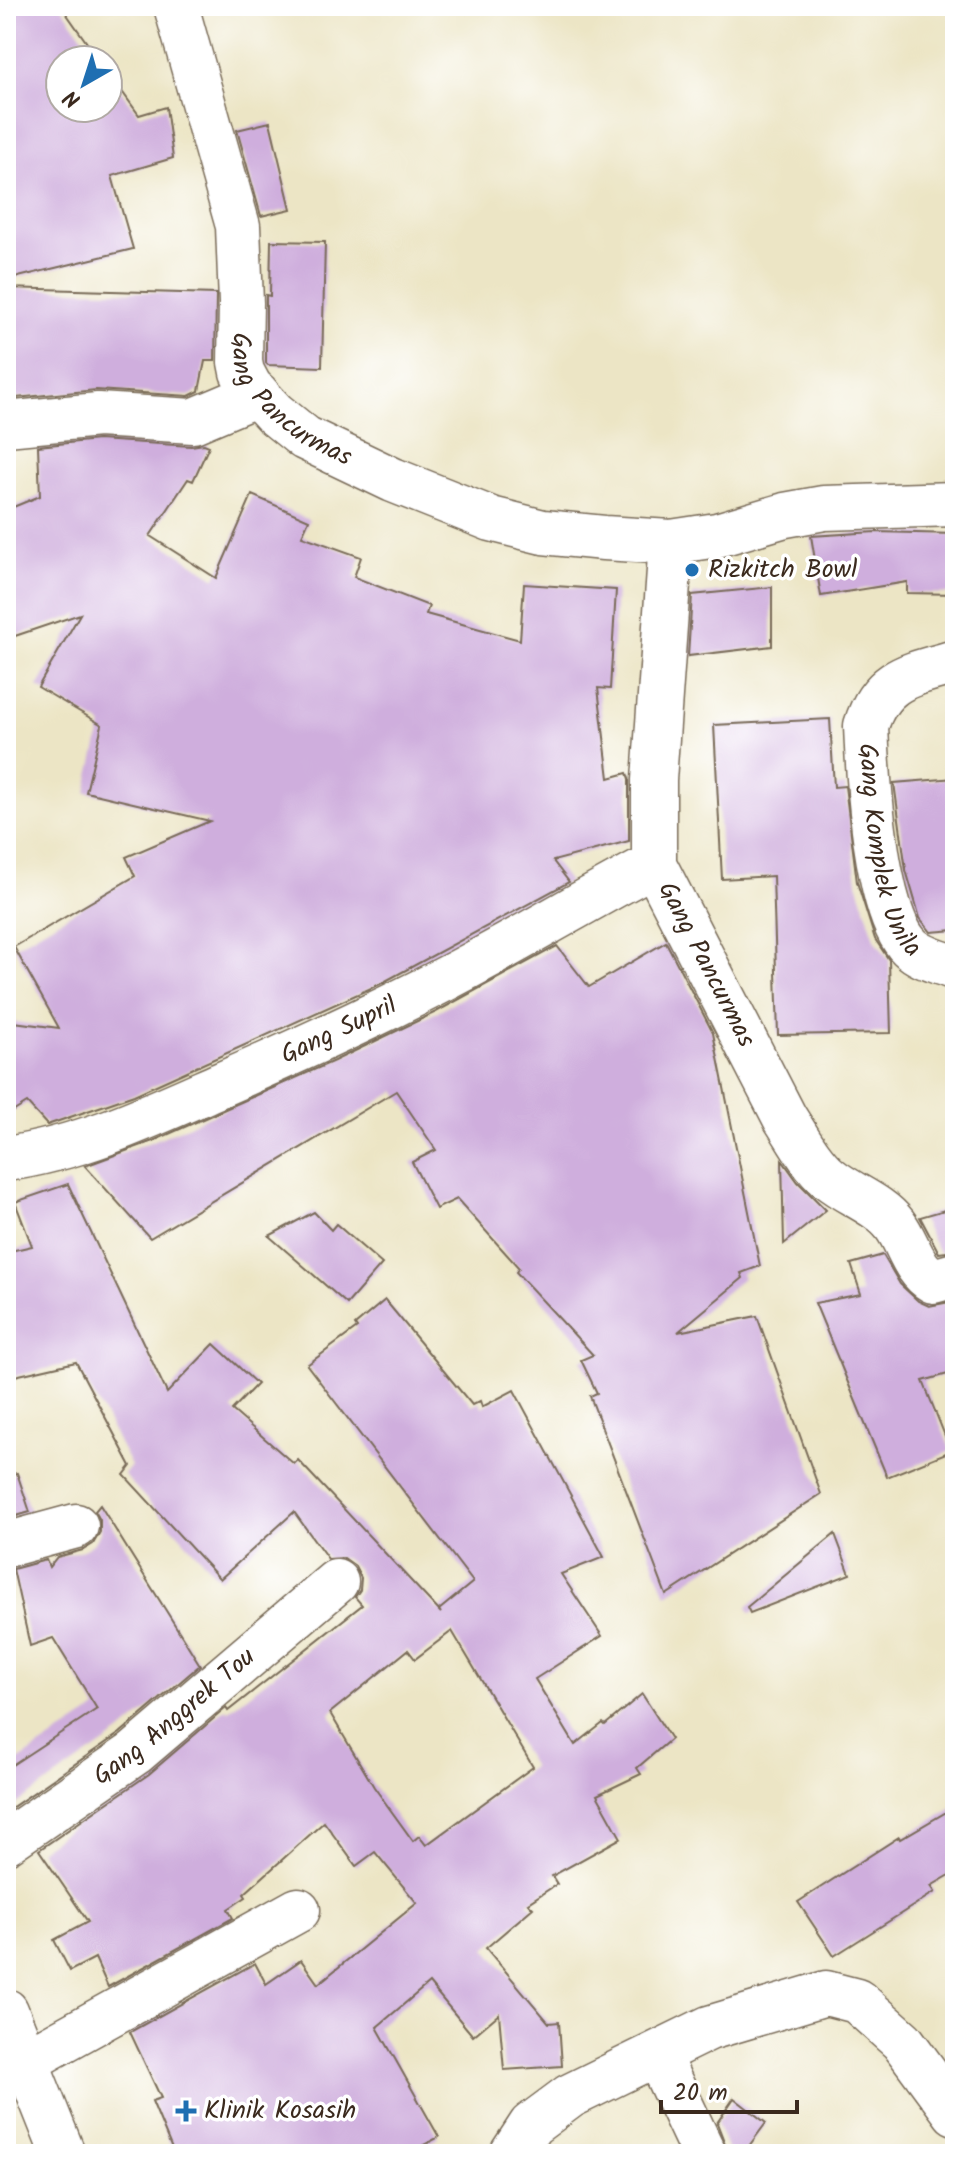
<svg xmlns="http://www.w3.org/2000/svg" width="961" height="2160" viewBox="0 0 961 2160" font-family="Kalam,sans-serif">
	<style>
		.building { fill: #cfaedd; fill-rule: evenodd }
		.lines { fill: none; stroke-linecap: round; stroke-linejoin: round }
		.street-casing { stroke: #796b58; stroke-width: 47 }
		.secondary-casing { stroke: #796b58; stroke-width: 47 }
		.street { stroke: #fff; stroke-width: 44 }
		.secondary { stroke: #fff; stroke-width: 44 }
		.poi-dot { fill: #1f6fb2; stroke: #fff; stroke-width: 3 }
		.labels { text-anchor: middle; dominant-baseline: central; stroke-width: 7; stroke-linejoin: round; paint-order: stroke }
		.street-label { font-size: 26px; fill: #3b2a1e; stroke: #fff }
		.poi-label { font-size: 26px; fill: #3b2a1e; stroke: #fff; text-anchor: start }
	</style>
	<rect width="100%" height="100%" fill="#fff"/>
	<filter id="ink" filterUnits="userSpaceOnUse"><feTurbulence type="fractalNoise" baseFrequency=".0125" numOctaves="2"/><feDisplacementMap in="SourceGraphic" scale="16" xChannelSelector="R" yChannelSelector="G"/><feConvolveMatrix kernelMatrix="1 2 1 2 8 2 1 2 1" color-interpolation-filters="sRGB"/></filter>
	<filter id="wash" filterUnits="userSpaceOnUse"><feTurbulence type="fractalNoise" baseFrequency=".006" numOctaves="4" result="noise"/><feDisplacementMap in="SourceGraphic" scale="32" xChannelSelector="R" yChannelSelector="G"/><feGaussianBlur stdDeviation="1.8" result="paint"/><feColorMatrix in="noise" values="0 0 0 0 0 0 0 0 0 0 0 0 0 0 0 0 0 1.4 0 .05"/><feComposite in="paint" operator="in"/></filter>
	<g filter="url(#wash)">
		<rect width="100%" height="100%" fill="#ece5c5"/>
		<g id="blocks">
			<g class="building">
				<path d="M6,6H61L99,60H60V108H108V72L139,115L166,107L173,158L112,176L133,249L6,280Z"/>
				<path d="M270,122L291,209L261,216L237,130Z"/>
				<path d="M271,241L325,242L322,367L268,365L266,363V295L270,296Z"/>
				<path d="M6,288L216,294L215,361H205L199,391L189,396L96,390L6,399Z"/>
				<path d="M98,440L191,446L204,444L209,446L193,481L188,479L150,536L216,578L252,495L309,520L302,536L361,557L354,577L429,606L426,614L520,640L524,584L616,590L610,689L598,688L609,778L627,773L629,779V841L553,861L569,882L380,984L134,1095L47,1125L27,1103L6,1116V1021L59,1028L14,947L135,876L126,857L210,821L86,792L102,725L38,687L80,614L6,639V510L40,496L38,446Z"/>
				<path d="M876,532L955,534V594L907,593V582L821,596L811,536Z"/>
				<path d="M772,587V646L688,656L692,595Z"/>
				<path d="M830,719L834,787L845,786L857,882L875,939L889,960L891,1033L778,1035L773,876L722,879L714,725Z"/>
				<path d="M955,778V930L931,932L920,918L906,870L894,783Z"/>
				<path d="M666,942L713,1033L760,1266L741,1273L743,1278L678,1332L757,1316L821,1494L666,1595L590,1396L597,1393L581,1360L593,1355L516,1272L519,1268L457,1199L436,1209L412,1162L436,1150L396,1091L150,1238L85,1166L153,1141L334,1061L436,1012L557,946L589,987Z"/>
				<path d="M782,1160L798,1182L826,1210L784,1244Z"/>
				<path d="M68,1184L167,1393L214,1344L257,1384L232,1410L294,1464L298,1460L441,1613L439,1610L473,1582L307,1365L357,1328L355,1325L385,1300L472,1405L480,1401L482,1407L514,1390L604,1557L561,1574L602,1636L535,1679L575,1745L603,1723L605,1725L642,1694L671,1739L637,1768L641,1774L597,1795L621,1838L552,1876L557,1884L528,1903L533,1908L486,1948L549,2023L559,2022L562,2066L504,2070L499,2014L473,2036L429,1983L377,2027L439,2137L407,2154H174L152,2101L161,2098L130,2032L255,1963L266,1984L301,1960L318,1984L417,1903L375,1852L356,1866L324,1822L244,1894L246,1897L228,1909L233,1918L108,1987L95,1958L70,1971L54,1940L88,1922L39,1850L149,1774L226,1708L228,1711L362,1605L355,1597L360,1590L361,1578L355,1566L344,1558L328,1559L294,1512L220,1579L124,1475L131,1466L76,1362L6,1378V1252L32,1246L15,1202ZM452,1631L533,1767L426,1845L419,1836L413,1841L374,1787L330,1713L408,1650L415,1659Z"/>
				<path d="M955,1207V1251L939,1253L920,1217Z"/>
				<path d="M314,1212L331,1230L336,1224L382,1264L347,1304L269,1236Z"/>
				<path d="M883,1255L900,1284L918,1301L929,1306L955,1301V1372L923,1381L951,1451L887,1477L815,1303L861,1294L851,1264Z"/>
				<path d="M17,1473L30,1512L6,1519V1476Z"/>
				<path d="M100,1505L200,1665L120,1733L11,1808L6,1801V1769L97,1709L53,1638L30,1646L13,1569L46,1560L49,1567L57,1557L83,1550L93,1544L100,1532V1520L95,1511Z"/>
				<path d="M835,1534L850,1574L750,1613L747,1607Z"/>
				<path d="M955,1807V1872L931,1886L935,1892L834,1956L798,1902L899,1837L900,1839Z"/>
				<path d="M734,2098L766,2123L743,2154H729L717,2123Z"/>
			</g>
		</g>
	</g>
	<g filter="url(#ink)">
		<use href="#blocks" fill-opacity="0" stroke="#796b58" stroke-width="2"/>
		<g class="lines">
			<defs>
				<g id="street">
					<path id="s1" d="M176,6L238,226L241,303L240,362L242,372L250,387L274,413L305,438L393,480L491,519L543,532L604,538L671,542L717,535L785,515L824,508L955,504"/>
					<path d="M6,424L98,415L193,421L257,394"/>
					<path id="s2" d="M671,542L654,780V864L785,1118C798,1138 811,1163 829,1178C850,1195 879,1204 895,1225C908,1242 913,1270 933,1281L955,1275"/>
					<path id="s3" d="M955,662C911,675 881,677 866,726C868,775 875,914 910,947C921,958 941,962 955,968"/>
					<path id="s4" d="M6,1159C83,1148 152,1115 222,1084C313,1044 403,1003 490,955C545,925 599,893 654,864"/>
					<path d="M6,1545L76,1526"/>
					<path id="s5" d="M6,1842L135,1753L336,1582"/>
					<path d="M657,2054L704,2154"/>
					<path d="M26,2061L298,1910"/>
					<path d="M512,2154L531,2125L570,2096L709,2028L826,1993L857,2001L902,2041L955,2113"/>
				</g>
				<path id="secondary" d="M6,2011L63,2154"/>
			</defs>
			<use href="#street" class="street-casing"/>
			<use href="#secondary" class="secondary-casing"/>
			<use href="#street" class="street"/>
			<use href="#secondary" class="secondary"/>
		</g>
	</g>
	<g class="poi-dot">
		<circle cx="692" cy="570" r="8"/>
		<path d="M182 2099h8v8h8v8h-8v8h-8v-8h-8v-8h8z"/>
	</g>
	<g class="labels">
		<g class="street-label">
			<text stroke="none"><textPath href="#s1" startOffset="426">Gang Pancurmas</textPath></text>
			<text stroke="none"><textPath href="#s3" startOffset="244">Gang Komplek Unila</textPath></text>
			<text stroke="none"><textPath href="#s2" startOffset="436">Gang Pancurmas</textPath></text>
			<text stroke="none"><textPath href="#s4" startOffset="358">Gang Supril</textPath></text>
			<text stroke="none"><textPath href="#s5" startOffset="210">Gang Anggrek Tou</textPath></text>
		</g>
		<g class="poi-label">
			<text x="708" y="570">Rizkitch Bowl</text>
			<text x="204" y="2111">Klinik Kosasih</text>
		</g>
	</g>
	<rect width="961" height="2160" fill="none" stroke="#fff" stroke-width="32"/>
	<g transform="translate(84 84) rotate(219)"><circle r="38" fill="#ffffff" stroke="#b1aaa5" stroke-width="2"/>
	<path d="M0-6L14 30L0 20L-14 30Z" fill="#1f6fb2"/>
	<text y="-12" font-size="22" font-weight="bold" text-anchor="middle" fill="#3b2a1e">N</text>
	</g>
	<path d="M661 2100v12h136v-12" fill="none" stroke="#3b2a1e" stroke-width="4"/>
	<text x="673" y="2100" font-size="24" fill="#3b2a1e" stroke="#ffffff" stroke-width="6" paint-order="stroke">20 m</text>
</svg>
